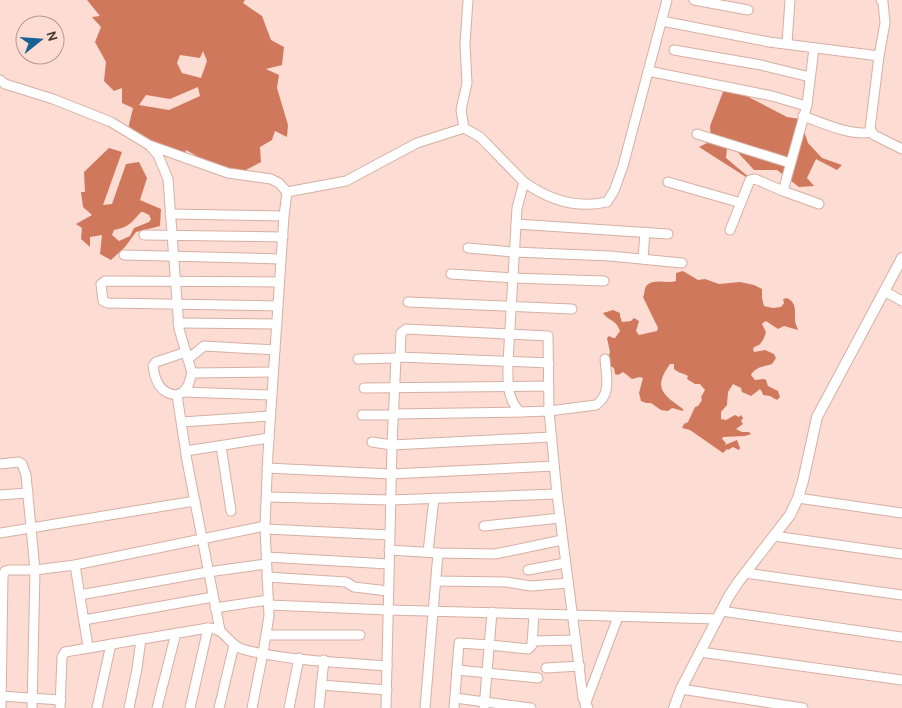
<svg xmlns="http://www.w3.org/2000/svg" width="902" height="708" viewBox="0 0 902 708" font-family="Karla,sans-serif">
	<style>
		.water { fill: #d0785c; fill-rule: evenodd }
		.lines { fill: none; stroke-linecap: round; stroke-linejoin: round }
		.minor-casing { stroke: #d6afa3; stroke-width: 11 }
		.tertiary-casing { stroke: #d6afa3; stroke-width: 12 }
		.minor { stroke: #fff; stroke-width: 9 }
		.tertiary { stroke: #fff; stroke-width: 10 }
	</style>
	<rect width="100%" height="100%" fill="#fdddd3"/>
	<g class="water">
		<path d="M87,0H245L243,3L262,16L271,40L284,47L282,65L266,69L279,75L277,88L288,125L287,137L275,131L272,140L260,147L261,162L242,172L216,167L186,150L185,156L179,155L128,129L133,108L122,103V88L114,91L104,81L106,62L95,42L101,27L92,17L100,16ZM203,51L207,61L201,78L182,73L177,63L180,55L200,58ZM198,87L200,96L169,110L139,105L146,95L170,99Z"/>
		<path d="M733,89L787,117L800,119L808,143L822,158L842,165L837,170L816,159L807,178L814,186L799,187L777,170H754L732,146L727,148L726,158L757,184L699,147L711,141L710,126L723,92Z"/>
		<path d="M109,148L122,152L103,205L112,204L126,164L139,162L147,178L140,200L161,209L160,226L136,232L125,247L111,260L100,254L102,235L90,237V247L81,239L82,228L76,224L92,215L83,207L81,192H85L84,172ZM141,212H143L149,215L151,219L149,222L134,228L130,236L119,241L112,235L114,230C129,227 131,223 141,212Z"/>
		<path d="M683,271L698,280L705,279L719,284L740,282L754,285L762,289V298L764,306L773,308L781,307L784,303L783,299L787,298C796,303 795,308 795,317C794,322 797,326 798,330L784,326L778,329L766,321L764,322L762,324L766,332C765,336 763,341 760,344C757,347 755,345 753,349L754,352L765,350L774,354L776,358L772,364C764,367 756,366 751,375L755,380L764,379L766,380L768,386L778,391L780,397L777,400L770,396L763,395L762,392L760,389L751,396L742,392L741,388L733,384L728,392L727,405L721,412V419L726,420L735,415L739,417L741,415L743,418L741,421L743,424L736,429L742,432H749L751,434L745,436L723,437L722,439L726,443L725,445L737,440L740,448L739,450L733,447L728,450L727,449L723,453L690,430L682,428L684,424L688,422L695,407L698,406L702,400L701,397L705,390L700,384H695L687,379L688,376C683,373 678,373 674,369V364H670C653,388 662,394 683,409V411L672,408L668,411L661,410L651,403H646L641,401L639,393L643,378L640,377L632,379L623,372L618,375L615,374L614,368L610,366L608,358L610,352L607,338L609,336L613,338H615L620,331C616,319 608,321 603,313L613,310L620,313V316L622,322L631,321L634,318L639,321L636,331L639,335L657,331L658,328L643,297C645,294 644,288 647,285C655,278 667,284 676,281V273Z"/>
	</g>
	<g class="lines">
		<defs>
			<g id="minor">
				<path d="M694,0L748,10"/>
				<path d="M662,21L769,42L879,56L870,129L874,135L902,149"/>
				<path d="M787,43L790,0"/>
				<path d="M814,48L807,105L783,191L819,204"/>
				<path d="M674,50L761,65L810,77"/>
				<path d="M879,56L885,23L883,2L881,0"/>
				<path d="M648,71L772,96L806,106"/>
				<path d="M0,80L5,84L53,99L111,122L149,145L228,173L271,179L279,183L287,192L346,181L417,143L464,128L480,137L524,182"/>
				<path d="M803,116C823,123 852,137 872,132"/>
				<path d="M464,128L461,110L467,83L465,44L468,0"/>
				<path d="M697,134L790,163"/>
				<path d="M151,147L158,155L168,179L179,329L192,373L188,386L183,392L177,395L187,461L220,630"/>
				<path d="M668,182L741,203"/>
				<path d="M170,214L284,216"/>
				<path d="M516,224L668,234"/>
				<path d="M730,230L750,180L755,179L783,191"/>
				<path d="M144,235L283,237"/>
				<path d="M468,248L514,252L610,256L682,263"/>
				<path d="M124,255L281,259"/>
				<path d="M643,259L645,232"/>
				<path d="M451,274L513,278L604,281"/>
				<path d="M884,291L902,301"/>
				<path d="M408,302L572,309"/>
				<path d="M278,306L108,303L103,301L101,284L105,281L279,282"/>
				<path d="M178,323L277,324"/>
				<path d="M400,357L401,333L406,329L548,336L549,411L557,494L583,698L588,708"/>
				<path d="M188,359L204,346L275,350"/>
				<path d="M358,359L396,358"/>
				<path d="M605,359C606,375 612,394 596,405L549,411L520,412C506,398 508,380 508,362L517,208L524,182C549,200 576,209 607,202L614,191L623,166L667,0"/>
				<path d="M192,373L273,372"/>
				<path d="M364,388L549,386"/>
				<path d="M183,392L272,395"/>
				<path d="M177,395C160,394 155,381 153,366L156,362L186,352"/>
				<path d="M393,414L520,412"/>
				<path d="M362,415H393"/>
				<path d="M182,422L270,416"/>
				<path d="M372,442L392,445L396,358L400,357L549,363"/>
				<path d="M221,446L231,511"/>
				<path d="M186,451L269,438"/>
				<path d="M0,464L19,462L22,464L26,475L35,570H9L5,571L3,576L1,708"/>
				<path d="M267,468L391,474L554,466"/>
				<path d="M0,495L28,493"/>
				<path d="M267,497L390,500L557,494"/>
				<path d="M798,498L902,513"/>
				<path d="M484,526L560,518"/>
				<path d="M266,529L389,535"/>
				<path d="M0,533L195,501"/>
				<path d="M774,536L902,554"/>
				<path d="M389,550L438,553L495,554L562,540"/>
				<path d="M428,552L434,498"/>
				<path d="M266,557L389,564"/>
				<path d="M75,565L88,647"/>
				<path d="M528,570L565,563"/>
				<path d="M745,573L902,595"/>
				<path d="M267,577L346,582L354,587L388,591"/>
				<path d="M436,581L506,582L531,586L568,583"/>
				<path d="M80,595L208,572L266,564"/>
				<path d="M269,605L388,610L717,619"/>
				<path d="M215,608L268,600"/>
				<path d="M721,611L902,637"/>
				<path d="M84,620L213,597"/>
				<path d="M267,635H360"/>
				<path d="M532,641L576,640"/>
				<path d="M700,652L902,680"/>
				<path d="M546,668L580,666"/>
				<path d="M457,670L538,678"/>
				<path d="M321,685L387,690"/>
				<path d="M681,689L803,708"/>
				<path d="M0,696L61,700"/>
				<path d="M455,698L531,708"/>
				<path d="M585,705L618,617"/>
				<path d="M32,708L35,570L75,565L265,526"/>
				<path d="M60,708L62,657L65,652L208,628C226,628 227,644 242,649C285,661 342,662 387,666"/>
				<path d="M97,708L111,644"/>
				<path d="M129,708L137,669L141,639"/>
				<path d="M157,708L176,633"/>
				<path d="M190,708L208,628"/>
				<path d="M219,708L234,645"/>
				<path d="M252,708L263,653L269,616L265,526L268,453L284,216L287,192"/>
				<path d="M289,708L299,658"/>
				<path d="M319,708L324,660"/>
				<path d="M386,708L392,445L552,437"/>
				<path d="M425,708L438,553"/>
				<path d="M454,708L459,643L490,645L528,649L532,645L534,614"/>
				<path d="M484,708L492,612"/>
			</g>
			<path id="tertiary" d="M674,708L681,689L729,596L739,581L790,515L798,498L803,481L817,417L902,258"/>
		</defs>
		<use href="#minor" class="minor-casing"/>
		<use href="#tertiary" class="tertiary-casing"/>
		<use href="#minor" class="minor"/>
		<use href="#tertiary" class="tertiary"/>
	</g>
	<g transform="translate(40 40) rotate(73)"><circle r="24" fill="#fdddd3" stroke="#b39a92"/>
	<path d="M0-4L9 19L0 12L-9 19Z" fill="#1c6195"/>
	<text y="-8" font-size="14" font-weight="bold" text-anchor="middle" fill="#453530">N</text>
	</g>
</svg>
